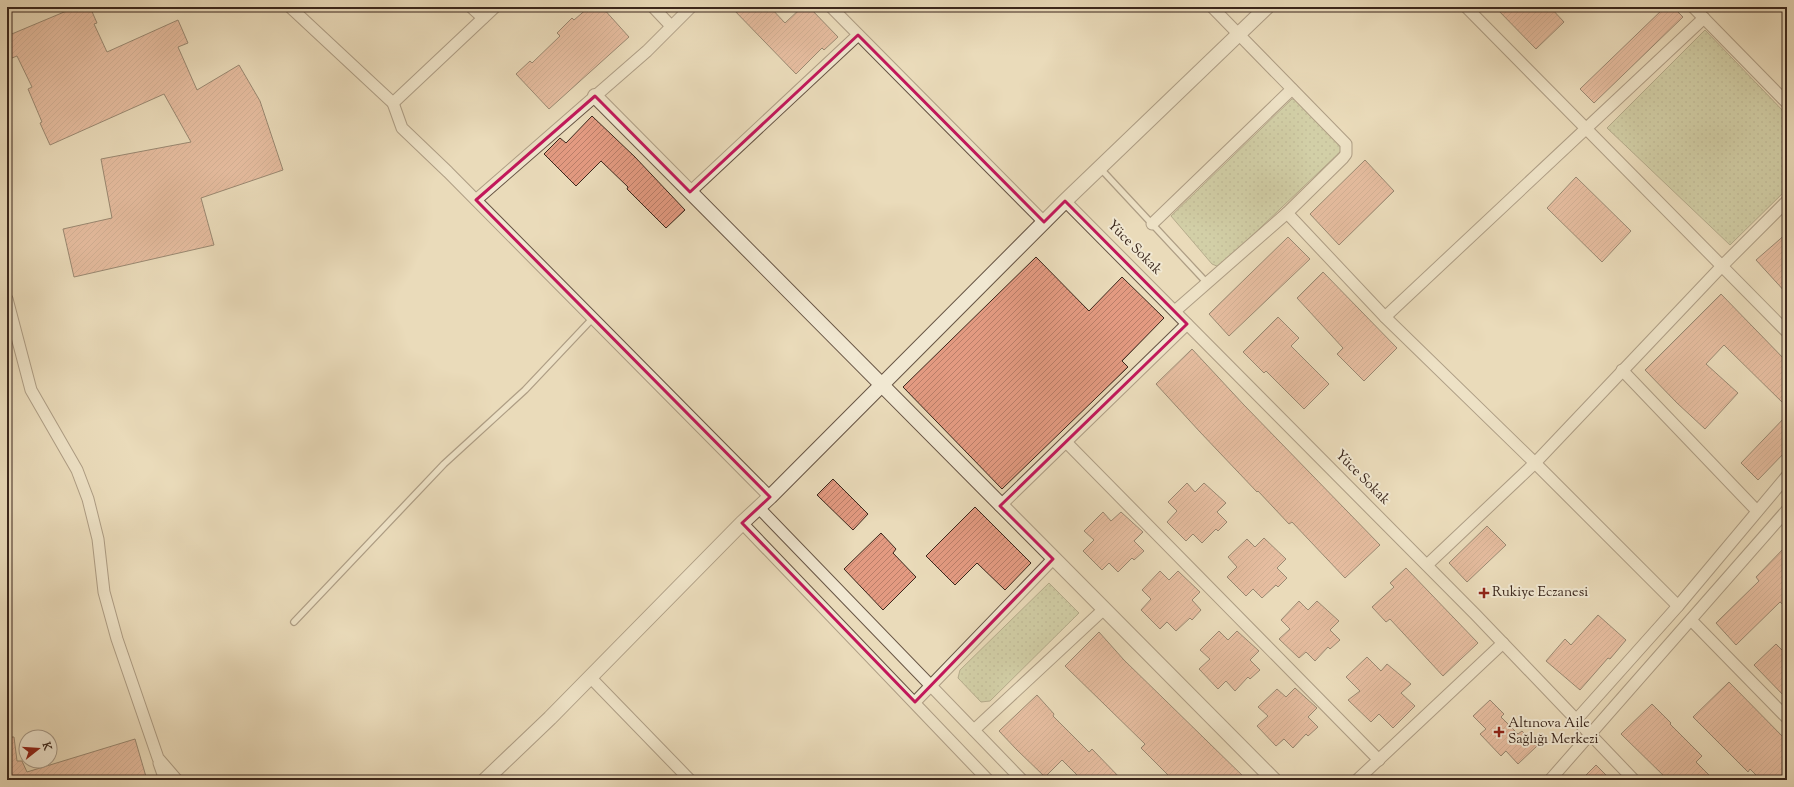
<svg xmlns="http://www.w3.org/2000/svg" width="1794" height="787" viewBox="0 0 1794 787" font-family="'Sorts Mill Goudy',serif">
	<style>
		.park { fill: url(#park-dots); stroke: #787456 }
		.building { fill: url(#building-hatch); stroke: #3b271c }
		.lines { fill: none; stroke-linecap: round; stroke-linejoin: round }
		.service-casing { stroke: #675444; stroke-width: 8 }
		.minor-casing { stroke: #675444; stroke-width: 13 }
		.tertiary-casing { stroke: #675444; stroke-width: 16 }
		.service { stroke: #f1e8d2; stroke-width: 5.5 }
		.minor { stroke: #f1e8d2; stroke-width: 11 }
		.tertiary { stroke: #f1e8d2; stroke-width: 14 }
		.marked { fill: none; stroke: #c2185b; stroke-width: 3; stroke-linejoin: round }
		.poi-dot { fill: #8f2418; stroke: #f1e8d2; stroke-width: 1.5 }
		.labels { text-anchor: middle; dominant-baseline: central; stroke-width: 4; stroke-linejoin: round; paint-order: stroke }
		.street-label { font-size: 14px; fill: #3b271c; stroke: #f1e8d2 }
		.poi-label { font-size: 14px; fill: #3b271c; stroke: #f1e8d2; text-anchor: start }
	</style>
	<defs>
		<pattern id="park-dots" width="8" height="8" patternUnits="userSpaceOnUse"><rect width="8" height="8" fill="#b6c090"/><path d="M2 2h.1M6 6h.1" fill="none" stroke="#959c75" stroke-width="1.8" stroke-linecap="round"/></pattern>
		<pattern id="building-hatch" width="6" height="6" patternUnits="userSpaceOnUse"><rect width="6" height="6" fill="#e39a81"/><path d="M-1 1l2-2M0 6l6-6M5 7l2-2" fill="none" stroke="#b97e69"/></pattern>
	</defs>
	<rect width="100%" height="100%" fill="#eadbba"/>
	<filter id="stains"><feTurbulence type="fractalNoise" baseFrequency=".005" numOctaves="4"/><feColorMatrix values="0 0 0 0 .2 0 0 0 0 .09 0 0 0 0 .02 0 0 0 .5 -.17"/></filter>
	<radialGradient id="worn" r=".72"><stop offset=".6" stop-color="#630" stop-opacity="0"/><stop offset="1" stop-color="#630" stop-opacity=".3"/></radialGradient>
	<g class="park">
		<path d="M1705,30L1787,115V189L1730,245L1607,128Z"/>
		<path d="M1292,99L1298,100L1340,145L1342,150L1219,267L1212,264L1171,216Z"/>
		<path d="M1049,583L1079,613L990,701L981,702L958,678L960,670Z"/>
	</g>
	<g class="building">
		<path d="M76,7H90L97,23L94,24L107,52L178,20L188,43L178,47L197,90L239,65L260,101L283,170L201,198L214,245L74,277L63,229L112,218L101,159L191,142L164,94L50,145L40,123L42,122L28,89L32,87L17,56L7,60V36Z"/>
		<path d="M589,7H602L629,37L549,109L516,74L530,61L532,63L560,36L557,33L572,18L574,20Z"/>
		<path d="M731,7H770L785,23L802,7H809L838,37L824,50L822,48L796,74Z"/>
		<path d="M1495,7H1550L1564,22L1536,49Z"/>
		<path d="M1665,7H1673L1683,17L1594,103L1580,89Z"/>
		<path d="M592,116L635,157L685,210L666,228L627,189L628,187L601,161L576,186L544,154L560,138L566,143Z"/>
		<path d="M1365,160L1394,191L1339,245L1310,214Z"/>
		<path d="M1576,177L1631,231L1602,262L1547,208Z"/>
		<path d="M1787,233V294L1756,260Z"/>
		<path d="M1288,237L1310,259L1229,336L1209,314Z"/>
		<path d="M1036,257L1089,311L1122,277L1164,318L1122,361L1128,367L1002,489L903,387Z"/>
		<path d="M1323,272L1397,348L1364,381L1337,354L1343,348L1297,298Z"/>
		<path d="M1721,294L1787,362V407L1724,345L1706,364L1738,393L1705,429L1677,403L1645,370Z"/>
		<path d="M1278,317L1299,338L1291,346L1329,384L1304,409L1266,371L1264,373L1243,352Z"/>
		<path d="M1192,349L1244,405L1380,545L1345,578L1292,522L1289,524L1258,491L1257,492L1200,432L1156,384Z"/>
		<path d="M1787,415V450L1758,480L1741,463Z"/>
		<path d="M833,479L868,514L853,530L817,495Z"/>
		<path d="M1187,483L1195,492L1204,483L1226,503L1217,512L1227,522L1218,531L1216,529L1202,543L1193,534L1186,541L1167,522L1177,511L1168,502Z"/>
		<path d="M975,507L1031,563L1005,590L977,563L955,585L926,556Z"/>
		<path d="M1103,512L1111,521L1121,512L1143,532L1134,541L1144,551L1134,560L1132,558L1118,572L1109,563L1102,570L1083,551L1094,540L1084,531Z"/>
		<path d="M1487,526L1506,545L1467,582L1449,563Z"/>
		<path d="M881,533L896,549L893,553L916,577L883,610L844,569Z"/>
		<path d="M1264,538L1286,559L1277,568L1287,578L1278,587L1276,585L1262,598L1253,589L1246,596L1227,577L1237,567L1228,557L1247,539L1255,547Z"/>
		<path d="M1787,545V608L1780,602L1736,645L1716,623L1759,581L1756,577Z"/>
		<path d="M1406,568L1478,643L1443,676L1390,619L1386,622L1372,607L1394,587L1390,583Z"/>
		<path d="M1160,571L1169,580L1178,571L1200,592L1192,600L1201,610L1192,620L1190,618L1176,631L1167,622L1160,629L1141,610L1151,599L1142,590Z"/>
		<path d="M1299,601L1308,610L1317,601L1339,621L1330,630L1340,640L1330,649L1328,647L1315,661L1306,652L1299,658L1279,639L1290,629L1281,620Z"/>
		<path d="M1598,615L1626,640L1610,659L1608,658L1580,690L1546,661L1565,639L1571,645Z"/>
		<path d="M1219,631L1228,640L1237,631L1259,651L1250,660L1260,670L1250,679L1248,677L1235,691L1226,681L1218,689L1199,669L1210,659L1200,650Z"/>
		<path d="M1099,632L1124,660L1247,780H1173L1141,748L1145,744L1065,666Z"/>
		<path d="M1776,644L1787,655V699L1754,665Z"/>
		<path d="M1367,657L1381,671L1387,664L1411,684L1401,693L1415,706L1393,728L1379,714L1371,722L1348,700L1360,691L1346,677Z"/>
		<path d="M1729,682L1787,741V780H1761L1750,769L1748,772L1693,717Z"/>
		<path d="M1295,688L1317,708L1308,717L1318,727L1308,736L1306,734L1293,748L1284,739L1276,746L1257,726L1268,716L1258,707L1277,689L1286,697Z"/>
		<path d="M1037,695L1054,714L1053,716L1089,752L1092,749L1122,780H1082L1062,760L1045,777L1017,750L999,731Z"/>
		<path d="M1490,700L1504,714L1501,717L1518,734L1522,731L1537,746L1518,764L1506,751L1501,756L1480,734L1486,729L1473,716Z"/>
		<path d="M1652,704L1671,723L1670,724L1702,756L1696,762L1714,780H1668L1621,734Z"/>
		<path d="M7,737H14L17,761H22L27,772L135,739L147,780H7Z"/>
		<path d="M1596,765L1611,780H1581Z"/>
	</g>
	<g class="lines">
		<defs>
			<g id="service">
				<path d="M1100,168L1207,283"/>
				<path d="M294,622L444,464L525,390L593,318"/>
			</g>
			<g id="minor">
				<path d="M290,7L393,103L495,7"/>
				<path d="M471,7L483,18"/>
				<path d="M653,7L671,26"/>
				<path d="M831,7L1044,222"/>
				<path d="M1212,7L1346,144V154L1343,158L1287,213"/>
				<path d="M1466,7L1787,332"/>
				<path d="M1693,7L1787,103"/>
				<path d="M393,103L402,128L448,172L770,497"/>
				<path d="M690,192L858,35"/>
				<path d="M476,200L647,51L691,7"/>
				<path d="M1065,201L1475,614L1634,780"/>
				<path d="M1152,224L1292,89"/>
				<path d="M7,299L31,390L77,470L88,499L98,539L104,592L117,639L158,758L177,780"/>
				<path d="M1175,311L1287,213L1385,317L1535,463L1678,606"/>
				<path d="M1385,317L1704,18"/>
				<path d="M1622,370L1757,511"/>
				<path d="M1066,442L1379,760"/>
				<path d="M1000,506L1187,324"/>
				<path d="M759,508L1022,780"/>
				<path d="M742,523L988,780"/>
				<path d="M1427,565L1535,463L1722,266L1787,201"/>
				<path d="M1691,620L1787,718"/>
				<path d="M590,677L690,780"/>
				<path d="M915,702L1053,559"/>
				<path d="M1577,719L1678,606L1787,476"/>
				<path d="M974,730L1103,610"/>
				<path d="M159,763L165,780"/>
				<path d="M1357,780L1503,643"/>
				<path d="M1550,780L1787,510"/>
			</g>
			<g id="tertiary">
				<path d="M595,96L1274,780"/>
				<path d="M485,780L550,718L742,523L770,497L1065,201L1267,7"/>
			</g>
		</defs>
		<use href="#service" class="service-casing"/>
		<use href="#minor" class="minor-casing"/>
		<use href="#tertiary" class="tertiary-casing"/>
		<use href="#service" class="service"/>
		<use href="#minor" class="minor"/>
		<use href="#tertiary" class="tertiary"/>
	</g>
	<path d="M0 0H1794V787H0ZM858,35L1044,222L1065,201L1187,324L1000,506L1053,559L915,702L742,523L770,497L476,200L595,96L690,192Z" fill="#eadbba" fill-opacity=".55" fill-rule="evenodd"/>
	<path class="marked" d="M858,35L1044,222L1065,201L1187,324L1000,506L1053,559L915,702L742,523L770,497L476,200L595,96L690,192Z"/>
	<g class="poi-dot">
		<path d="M1482 587h4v4h4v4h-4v4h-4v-4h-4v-4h4z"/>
		<path d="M1497 726h4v4h4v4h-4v4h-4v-4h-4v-4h4z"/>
	</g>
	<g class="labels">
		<g class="street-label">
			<text transform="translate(1134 248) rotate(45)">Yüce Sokak</text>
			<text transform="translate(1362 478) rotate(45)">Yüce Sokak</text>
		</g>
		<g class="poi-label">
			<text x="1492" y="593">Rukiye Eczanesi</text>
			<text x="1508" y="724">Altınova Aile<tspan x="1508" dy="16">Sağlığı Merkezi</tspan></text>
		</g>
	</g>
	<rect width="1794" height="787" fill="none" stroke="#eadbba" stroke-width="24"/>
	<rect x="8" y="8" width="1778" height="771" fill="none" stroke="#3b271c" stroke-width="2"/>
	<rect x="12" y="12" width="1770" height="763" fill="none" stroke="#3b271c"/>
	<g transform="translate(38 749) rotate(73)"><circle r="19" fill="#f1e8d2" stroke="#a89b89"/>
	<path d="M0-3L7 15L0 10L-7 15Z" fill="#8f2418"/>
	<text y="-6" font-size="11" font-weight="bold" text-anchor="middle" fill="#3b271c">K</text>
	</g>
	<rect width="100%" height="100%" filter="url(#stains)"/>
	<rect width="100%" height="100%" fill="url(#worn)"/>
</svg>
